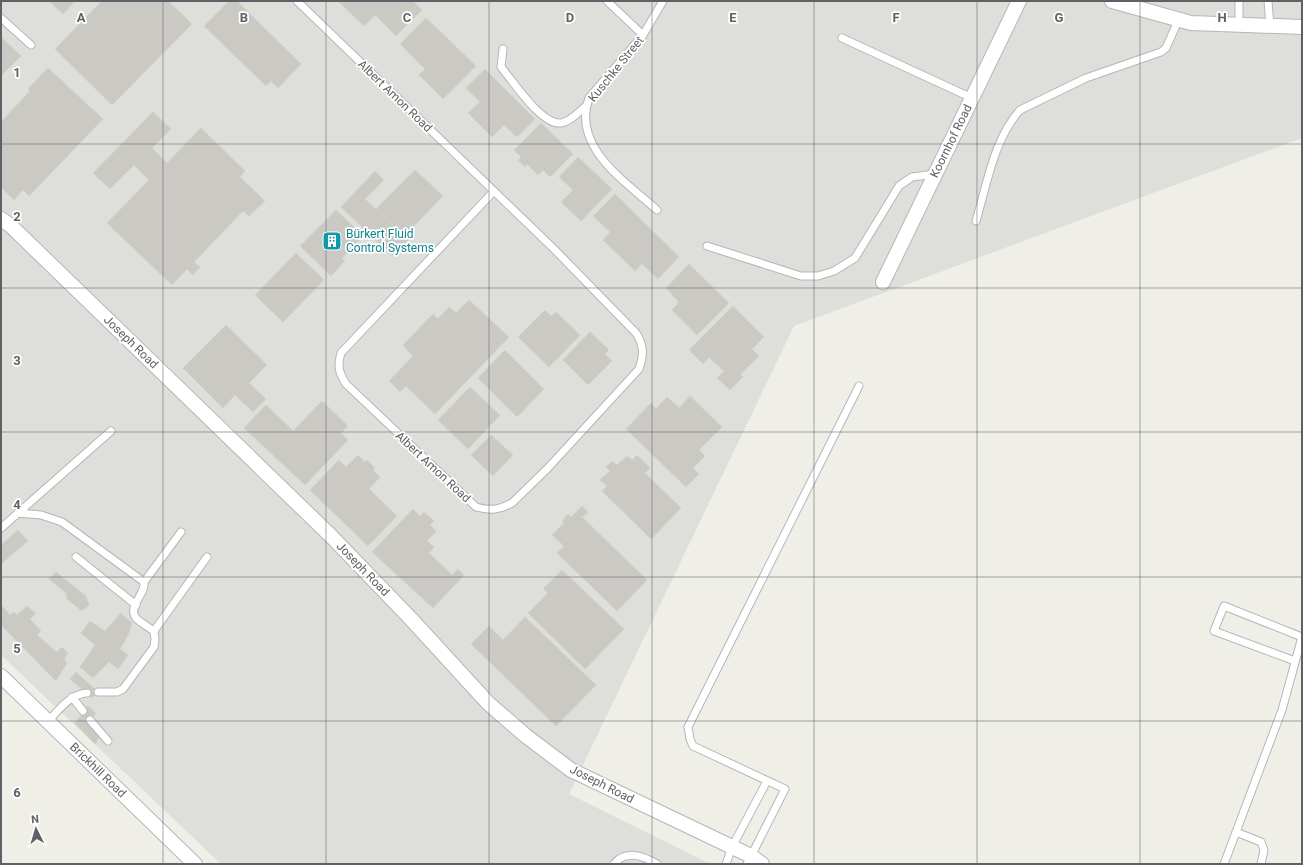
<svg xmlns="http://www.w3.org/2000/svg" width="1303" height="865" viewBox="0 0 1303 865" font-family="Roboto,sans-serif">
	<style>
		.industrial { fill: #dededa }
		.building { fill: #cbc9c4; stroke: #d4d1c6 }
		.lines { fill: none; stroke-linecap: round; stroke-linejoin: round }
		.lane-casing { stroke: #b5b6ba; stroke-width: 9 }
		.street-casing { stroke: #b5b6ba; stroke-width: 16 }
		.lane { stroke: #fff; stroke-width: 7 }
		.street { stroke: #fff; stroke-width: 14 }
		.grid { fill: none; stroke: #5f6166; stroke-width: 1; stroke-opacity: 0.55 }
		.labels { text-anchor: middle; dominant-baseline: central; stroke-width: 3.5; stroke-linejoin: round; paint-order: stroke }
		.street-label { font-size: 12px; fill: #5f6166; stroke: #fff }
		.culture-label { font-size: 12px; fill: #0d838f; stroke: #fff; text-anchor: start }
		.grid-label { font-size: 13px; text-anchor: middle; font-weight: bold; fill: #5f6166; stroke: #fff; stroke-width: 3.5; stroke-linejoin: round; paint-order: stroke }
	</style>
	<rect width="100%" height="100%" fill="#efefe8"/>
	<path class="industrial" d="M1,1H1302V138L794,326L569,794L710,864H221L1,655Z"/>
	<g class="building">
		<path d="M49,1H75L63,14Z"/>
		<path d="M102,1H168L192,24L112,105L55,49Z"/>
		<path d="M229,1H237L301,64L278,88L271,81L266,86L204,26Z"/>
		<path d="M413,1L422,10L396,36L375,15L364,26L339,2Z"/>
		<path d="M426,18L476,66L443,99L419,75L425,69L400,44Z"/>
		<path d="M1,37L21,56L1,76Z"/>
		<path d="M48,68L103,119L29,196L23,190L14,200L1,187V122L30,91L28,89Z"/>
		<path d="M485,69L535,119L517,137L504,125L492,137L468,113L480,102L466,88Z"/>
		<path d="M153,112L171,129L152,148L167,163L201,128L245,171L240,177L265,201L249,216L243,211L194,262L200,267L193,275L187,269L172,285L107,223L149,180L134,165L110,189L93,173Z"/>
		<path d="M541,123L573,154L550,177L543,170L538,175L527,164L525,167L518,160L521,157L514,150Z"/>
		<path d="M578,157L612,189L581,221L561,202L573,190L559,177Z"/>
		<path d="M415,170L443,196L404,236L376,209Z"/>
		<path d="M375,171L384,180L365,199L408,240L392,256L341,207Z"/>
		<path d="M615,194L679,257L658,279L642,264L635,271L603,240L610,232L593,216Z"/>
		<path d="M336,210L363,236L342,258L345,261L331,276L300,246Z"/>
		<path d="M296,253L324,280L283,322L255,295Z"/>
		<path d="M689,264L729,303L697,335L672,310L679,302L666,288Z"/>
		<path d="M469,300L509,337L435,414L406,386L400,392L389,381L413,356L403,345L433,314L438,319L449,307L456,313Z"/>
		<path d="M733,306L764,337L752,349L759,356L740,375L743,377L730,390L717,378L724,371L709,357L703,364L689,350Z"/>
		<path d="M545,310L551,316L556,312L580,335L549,367L518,337Z"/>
		<path d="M226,325L267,365L249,383L266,399L253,412L235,395L223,408L183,368Z"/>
		<path d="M590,332L609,350L605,354L612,361L588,385L563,360Z"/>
		<path d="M505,350L544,389L517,417L478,378Z"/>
		<path d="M470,387L500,415L468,449L438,420Z"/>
		<path d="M690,396L722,427L699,450L705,456L693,468L699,474L686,487L626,429L651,403L656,409L667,397L679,408Z"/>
		<path d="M322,401L348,426L341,433L348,440L305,485L244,428L266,405L293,431Z"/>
		<path d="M491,435L513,455L493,476L471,455Z"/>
		<path d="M358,455L365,462L367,460L375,468L373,470L380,477L369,489L397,516L368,546L310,490L339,460L346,467Z"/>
		<path d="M637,455L650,468L645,473L681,508L651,539L602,491L607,486L600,480L610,471L606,467L612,461L617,465L627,456L632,460Z"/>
		<path d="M582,506L588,512L582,517L647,580L617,611L557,553L564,546L552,535L564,523L562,521L568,514L571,517Z"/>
		<path d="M413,509L420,516L424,512L434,521L430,525L436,531L427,541L434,547L429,553L452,575L458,569L464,575L433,608L372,552Z"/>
		<path d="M18,530L28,541L1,564V545Z"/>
		<path d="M562,570L624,629L585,669L528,613L548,593L543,589Z"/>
		<path d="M56,572L86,596L89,605L82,611L67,599L66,593L49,579Z"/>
		<path d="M1,605L10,615L14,612L17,615L27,606L36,613L30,619L41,631L37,635L57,652L62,647L68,653L64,658L67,663L56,681L1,625Z"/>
		<path d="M121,613L132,623L128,635L120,649L128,655L118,669L109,662L93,678L80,667L95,645L81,633L90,621L105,631Z"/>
		<path d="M525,617L596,685L556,726L471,644L489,626L503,640Z"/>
		<path d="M76,672L98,692L92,698L70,679Z"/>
		<path d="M88,706L96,713L88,723L101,734L95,744L75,723Z"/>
	</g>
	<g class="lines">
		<defs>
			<g id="lane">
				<path d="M297,1L554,249L636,333C644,345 644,355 639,369L547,469L512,503C499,510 490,511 476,507L346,384C339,373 337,366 341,353L494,191"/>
				<path d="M607,1L643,35"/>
				<path d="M1239,1V26"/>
				<path d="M1268,1L1270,26"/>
				<path d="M1,18L31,45"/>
				<path d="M842,38L972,98"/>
				<path d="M503,49L501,67C513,81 541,125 561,123C570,122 580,111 587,105"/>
				<path d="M657,210C626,182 571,147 589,98L643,35L663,1"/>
				<path d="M976,221C987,184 994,139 1020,110L1086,78L1161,52L1166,48L1178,21"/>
				<path d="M707,246L801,276H818L834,271L855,258L899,186L912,177L935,174"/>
				<path d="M18,513L41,515L62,522L144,582C146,594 127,607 136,618C141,623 148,627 154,631L155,639L154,647L123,689L117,692H98"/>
				<path d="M1,528L111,431"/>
				<path d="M76,557L136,605"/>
				<path d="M144,582L181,532"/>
				<path d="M154,631L207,557"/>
				<path d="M72,697L83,711"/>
				<path d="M90,720L108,741"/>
				<path d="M48,721C59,710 70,694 87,693"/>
				<path d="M1236,832L1261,842L1264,850L1261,864"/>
				<path d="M614,864C626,849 643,856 657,864"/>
				<path d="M726,864L732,847L767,781"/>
				<path d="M747,864L785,789L693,746L690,739L688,727L859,386"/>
				<path d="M1224,864L1282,710L1302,637L1224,606L1214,631L1295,661"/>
			</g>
			<g id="street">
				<path d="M1112,1L1191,23L1302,27"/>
				<path d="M1,219L11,226L332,537L412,620L488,703L526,736L571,770L751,856L762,864"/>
				<path d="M883,282L1019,1"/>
				<path d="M1,676L195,864"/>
			</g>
		</defs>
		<use href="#lane" class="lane-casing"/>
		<use href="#street" class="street-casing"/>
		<use href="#lane" class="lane"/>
		<use href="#street" class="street"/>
	</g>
	<path class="grid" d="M163,1V864M326,1V864M489,1V864M652,1V864M814,1V864M977,1V864M1140,1V864M1,144H1302M1,288H1302M1,432H1302M1,577H1302M1,721H1302"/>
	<defs>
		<symbol id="building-square" viewBox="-11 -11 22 22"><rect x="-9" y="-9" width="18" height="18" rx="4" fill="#0f9aa8" stroke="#fff"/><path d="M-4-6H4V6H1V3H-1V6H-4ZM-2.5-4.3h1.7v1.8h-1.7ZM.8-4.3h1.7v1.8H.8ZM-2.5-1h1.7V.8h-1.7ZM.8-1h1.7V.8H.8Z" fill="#fff"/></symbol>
	</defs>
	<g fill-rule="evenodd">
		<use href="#building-square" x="321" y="230" width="22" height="22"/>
	</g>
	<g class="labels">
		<g class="street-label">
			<text transform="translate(616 69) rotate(-51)">Kuschke Street</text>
			<text transform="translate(395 96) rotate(44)">Albert Amon Road</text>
			<text transform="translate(951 141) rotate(-64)">Koornhof Road</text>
			<text transform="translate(131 342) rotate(44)">Joseph Road</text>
			<text transform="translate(433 467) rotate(43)">Albert Amon Road</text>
			<text transform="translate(363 569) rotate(46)">Joseph Road</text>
			<text transform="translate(98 770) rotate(44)">Brickhill Road</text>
			<text transform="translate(602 784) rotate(27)">Joseph Road</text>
		</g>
		<g class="culture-label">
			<text x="346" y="234">Bürkert Fluid<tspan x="346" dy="14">Control Systems</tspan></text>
		</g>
	</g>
	<g class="grid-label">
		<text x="81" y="22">A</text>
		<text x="244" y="22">B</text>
		<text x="407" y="22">C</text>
		<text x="570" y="22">D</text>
		<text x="733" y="22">E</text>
		<text x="896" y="22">F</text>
		<text x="1059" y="22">G</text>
		<text x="1222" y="22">H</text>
		<text x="17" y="77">1</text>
		<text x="17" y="221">2</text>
		<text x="17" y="365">3</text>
		<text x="17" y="509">4</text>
		<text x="17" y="653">5</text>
		<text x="17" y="797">6</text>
	</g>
	<rect width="1303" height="865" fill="none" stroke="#5f6166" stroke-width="4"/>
	<g transform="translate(36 829) rotate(355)" stroke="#ffffff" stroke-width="3" paint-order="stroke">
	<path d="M0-3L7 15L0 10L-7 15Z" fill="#5f6166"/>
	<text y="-6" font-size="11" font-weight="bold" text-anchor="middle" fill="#5f6166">N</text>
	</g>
</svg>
